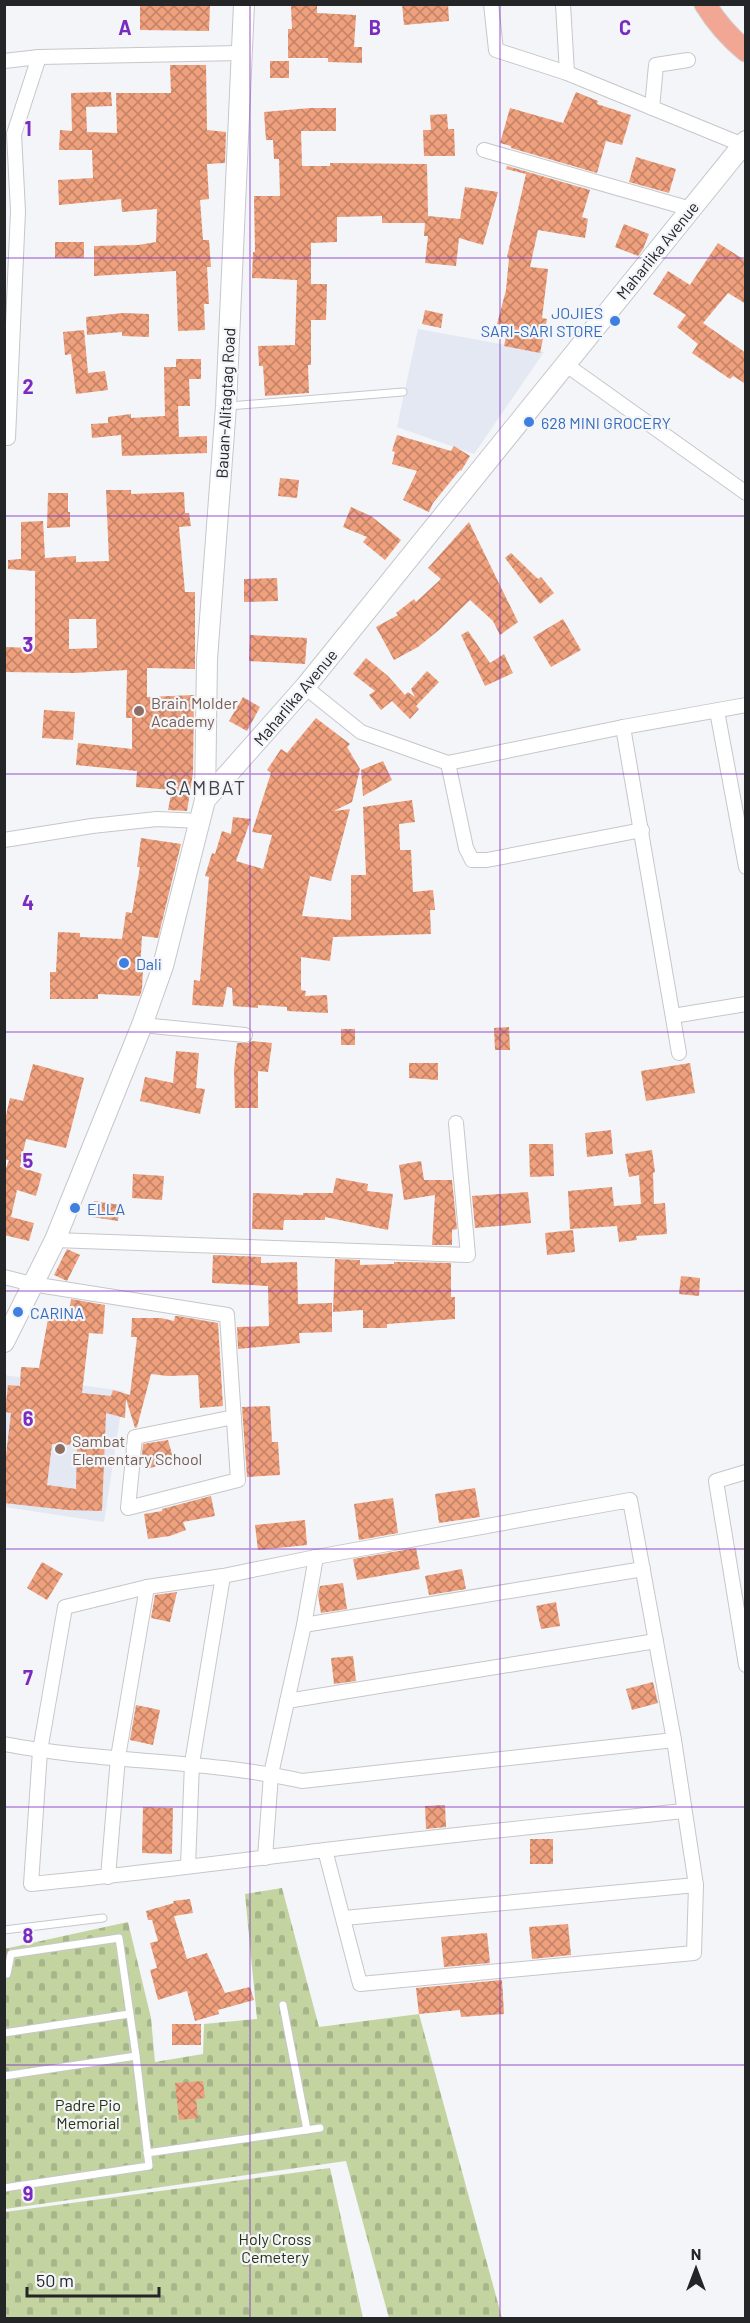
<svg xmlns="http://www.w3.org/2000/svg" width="750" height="2323" viewBox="0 0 750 2323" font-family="Barlow,sans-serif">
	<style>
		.built { fill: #e3e8f2 }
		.cemetery { fill: url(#cemetery-stones) }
		.building { fill: url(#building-cross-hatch); fill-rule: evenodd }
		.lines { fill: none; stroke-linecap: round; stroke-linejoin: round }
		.lane-casing { stroke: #c5c7cb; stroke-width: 9 }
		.street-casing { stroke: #c5c7cb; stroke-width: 16 }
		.secondary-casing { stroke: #c5c7cb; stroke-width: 22 }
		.primary-casing { stroke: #d3d3d4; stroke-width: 23 }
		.lane { stroke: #fff; stroke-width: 7 }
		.street { stroke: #fff; stroke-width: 14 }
		.secondary { stroke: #fff; stroke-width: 20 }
		.primary { stroke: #f1a793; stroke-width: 21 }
		.grid { fill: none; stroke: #7b2cbf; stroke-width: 1.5; stroke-opacity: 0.55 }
		.shop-dot { fill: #3f7fe0; stroke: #f3f5f9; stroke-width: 2 }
		.education-dot { fill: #8d6e63; stroke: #f3f5f9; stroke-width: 2 }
		.labels { text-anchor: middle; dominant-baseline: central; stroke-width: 4.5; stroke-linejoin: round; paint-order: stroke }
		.street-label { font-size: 16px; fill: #242526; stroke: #f3f5f9 }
		.shop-label { font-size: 16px; fill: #366cbe; stroke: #f3f5f9; text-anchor: start }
		.education-label { font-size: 16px; fill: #785e54; stroke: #f3f5f9; text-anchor: start }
		.park-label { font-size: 16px; fill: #27300f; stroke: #f3f5f9 }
		.quarter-label { font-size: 20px; letter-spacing: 1.5px; fill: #444548; stroke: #f3f5f9 }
		.grid-label { font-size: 20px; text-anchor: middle; font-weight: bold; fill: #7b2cbf; stroke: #f3f5f9; stroke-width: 4.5; stroke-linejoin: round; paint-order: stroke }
	</style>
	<defs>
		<pattern id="cemetery-stones" width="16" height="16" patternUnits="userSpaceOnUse" patternTransform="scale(1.5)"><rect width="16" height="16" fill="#c3d4a1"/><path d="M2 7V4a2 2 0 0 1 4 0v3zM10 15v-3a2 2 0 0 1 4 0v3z" fill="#a7b68a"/></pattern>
		<pattern id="building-cross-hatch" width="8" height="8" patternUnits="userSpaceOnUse" patternTransform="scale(1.5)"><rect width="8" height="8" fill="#efa07d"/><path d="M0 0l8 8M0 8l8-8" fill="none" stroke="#c18266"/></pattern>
	</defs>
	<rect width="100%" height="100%" fill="#f3f5f9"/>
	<g class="built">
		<path d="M418,329L544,352L474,454L397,427Z"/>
		<path d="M4,1375L124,1391L104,1522L5,1507Z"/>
	</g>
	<g class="cemetery">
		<path d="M282,1888L319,2027L419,2014L502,2318H389L346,2161L5,2209L4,1949L128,1922L151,2018L155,2062L203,2054L204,2024L257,2019L245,1894Z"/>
		<path d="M330,2168L363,2318H5V2212Z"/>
	</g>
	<g class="building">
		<path d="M140,4L210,5L209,31L140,30Z"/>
		<path d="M402,4H448L449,21L404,25Z"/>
		<path d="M291,6H317V13L356,15L354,47H362V63L328,62V58H288V29H292Z"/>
		<rect x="270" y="61" width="19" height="17"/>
		<path d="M170,65H206L207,130L226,132L225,163L207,164L209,199L200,200L203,240H209L211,267H207L209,304H204L205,330L178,331L176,271L94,276V246L138,245L156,242L157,209L122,212L121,199L59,205L58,180L93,178L92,150H59L60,130L72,131L71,93L111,92L112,106L86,107L87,132L117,133L116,93H171Z"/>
		<path d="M576,92L598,101L597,104L631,115L622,145L606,141L597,173L511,148V146L500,143L510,108L563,123Z"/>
		<path d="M310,108H336V131H301L302,166H330V163L427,164L428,216L460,219L465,187L498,192L483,245L459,238L456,266L425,263L428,236H424L425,223H382V216L337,217V242L311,243V284H327L326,320H311V365H308L309,393L265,396L263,366H259L258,346L295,345L297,280L252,278L253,252H255L254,196H280L279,159H274L273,140H266L264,112Z"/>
		<path d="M447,114L448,129H454L455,156H424L423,130H431L430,115Z"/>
		<path d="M636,157L676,169L669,193L629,182Z"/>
		<path d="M507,166L590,190L582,217L588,219L585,238L538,230L530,267L548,269L542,318L547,319L540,353L504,346L508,327L497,324L506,290L509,258L507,257L526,174L506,169Z"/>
		<path d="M624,224L649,234L643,249L638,256L615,247Z"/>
		<rect x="55" y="242" width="29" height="16"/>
		<path d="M718,243L746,261V304L728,293L703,323L746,353V384L733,376L730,379L692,353L698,344L677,327L686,315L653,294L668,271L690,285Z"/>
		<path d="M425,310L443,314L441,328L422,324Z"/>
		<path d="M123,313L149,314V337L122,336V332L87,335L86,317Z"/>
		<path d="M84,330L88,373L105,371L108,390L76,394L71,354L65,355L63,332Z"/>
		<path d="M176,359H201V379H189L190,406H178L179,437L207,436V453L122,456L121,435L92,438L91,424L108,423V417L131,414V418L165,416L164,367H176Z"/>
		<path d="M397,435L451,451L454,446L470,456L461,471L460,470L433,503L429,512L403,500L417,471L392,464L395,452L392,451Z"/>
		<path d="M280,478L299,480L297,498L278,496Z"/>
		<path d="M106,490H131V494L184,492L185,513H189L191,526L179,527L185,592H195V669L147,668V697L194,695L193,773L187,811L168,810L172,790L136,787L137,771L76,765L78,743L132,749V718H126L127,670L74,673L4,672V647L35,648V571L8,569V560L21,559V522L43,521L45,558L76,556V562L109,561ZM69,619H96L97,648L69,649Z"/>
		<path d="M48,493H68V512H70V527L47,528Z"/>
		<path d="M351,507L371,516L401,540L385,560L363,542L367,537L343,527Z"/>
		<path d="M469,522L518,622L500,635L493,621L470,600L439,630L418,647L394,660L376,627L398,615L396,613L414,599L416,602L441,579L428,568Z"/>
		<path d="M511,553L538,579L541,577L554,593L540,604L505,558Z"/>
		<path d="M277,578L278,601L244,602V579Z"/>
		<path d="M563,619L581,650L551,667L533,637Z"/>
		<path d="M468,631L490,663L504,654L513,673L485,686L461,635Z"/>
		<path d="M250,635L307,638L305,664L249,661Z"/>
		<path d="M366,658L388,676L405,695L408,692L415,697L411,689L427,671L439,682L416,706L419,709L410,719L392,701L381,710L369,695L375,691L353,674Z"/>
		<path d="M243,697L260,707L247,731L229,721Z"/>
		<path d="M44,710L75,712L73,740L42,738Z"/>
		<path d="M316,718L350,744L347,747L360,769L352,802L334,811L350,809L331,881L310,876L302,916L351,920V875H366L363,807L412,800L415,822L399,824L400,850H411L413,892L433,890L435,910H430L431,934L333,937L330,961L301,957V990L306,991L305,996L327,995L328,1013L287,1011V1007L258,1005V1008L233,1006L232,988L227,987L223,1007L192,1005L194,980L200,981L209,877L205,876L212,853L215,854L222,831L231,834L233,817L251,819L236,861L263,869L272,835L252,832L271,773L267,770L281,749L287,753Z"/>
		<path d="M383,761L392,780L363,796L361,770Z"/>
		<path d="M141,838L181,844L158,938L142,936L140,969H143L142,989L140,996L98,994V999H50V972H56L58,932L80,933V937L122,939L126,912L132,913L140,867H137Z"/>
		<path d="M509,1027L510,1050H495L494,1028Z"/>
		<rect x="341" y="1029" width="14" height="16"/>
		<path d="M252,1041L272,1043L268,1072L258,1071V1108H235L234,1070L237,1043H248Z"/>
		<path d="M176,1051L199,1053L196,1088L205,1089L200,1114L140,1101L145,1077L173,1083Z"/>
		<path d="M409,1063H438V1080L409,1078Z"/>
		<path d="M690,1063L695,1093L646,1101L641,1071Z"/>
		<path d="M33,1064L84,1078L66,1148L26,1139L20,1167L42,1174L36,1196L17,1190L11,1217L34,1223L29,1241L4,1235V1173L9,1160L4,1159V1124L10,1098L23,1101Z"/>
		<path d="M611,1130L613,1154L587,1157L585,1133Z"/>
		<path d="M529,1144H553L554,1176L530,1177Z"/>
		<path d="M652,1150L655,1172L653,1173L654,1204L665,1203L667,1234L636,1236L637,1240L619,1242L617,1226L570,1229L568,1191L612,1187L614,1206L641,1204L639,1175L629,1177L625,1154Z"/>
		<path d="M421,1161L424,1180H452L457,1229L452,1230V1245H432L435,1195L404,1200L399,1165Z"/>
		<path d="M133,1174L164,1176L162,1200L132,1198Z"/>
		<path d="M336,1178L368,1184L367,1191L393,1194L388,1230L325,1217V1220H284L283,1230L252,1229L253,1193L303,1195V1193H333Z"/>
		<path d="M528,1192L531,1223L475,1228L472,1196Z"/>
		<path d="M94,1201L120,1205L118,1221L92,1217Z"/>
		<path d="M573,1230L575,1252L547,1255L545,1233Z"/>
		<path d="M67,1249L80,1255L67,1281L54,1275Z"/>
		<path d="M213,1255L261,1257V1263L297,1262L298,1304L332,1303V1332L299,1333L300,1343L238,1349L237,1327L269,1326L268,1286L212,1283Z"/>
		<path d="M335,1259L360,1260V1265L394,1264V1262H399L451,1263V1297H455V1319L387,1324V1328H363V1310L333,1312Z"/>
		<path d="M681,1276L700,1278L699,1296L679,1294Z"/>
		<path d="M71,1299L105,1305L103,1334L89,1333L82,1393L111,1396L113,1390L130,1395L137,1337H131L132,1318H161L174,1321L175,1316H178L218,1323L223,1406L200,1408L198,1375L168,1376L151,1374L137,1427L135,1428L126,1399L125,1418L106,1413L102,1511L67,1510L4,1503V1472L11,1413L5,1412L8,1385L20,1386L21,1367L39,1368L50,1308L69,1312ZM52,1444L77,1445L76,1489L47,1485Z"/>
		<path d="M270,1406L272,1442H278L280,1475L247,1477L242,1407Z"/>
		<path d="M168,1440L174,1461L147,1469L142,1455L143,1444Z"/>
		<path d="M475,1488L480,1517L439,1523L435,1494Z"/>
		<path d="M211,1496L215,1516L183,1522L186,1530L170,1536L148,1539L144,1514L162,1511V1509Z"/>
		<path d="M393,1498L398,1533L359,1540L354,1504Z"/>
		<path d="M305,1520L307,1545L258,1550L255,1525Z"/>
		<path d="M416,1548L420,1569L357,1580L353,1559Z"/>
		<path d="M42,1562L63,1574L47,1600L27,1588Z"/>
		<path d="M462,1569L466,1589L429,1595L425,1576Z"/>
		<path d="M343,1583L347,1609L321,1613L318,1595L320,1586Z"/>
		<path d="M177,1592L170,1622L151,1618L155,1595Z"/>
		<path d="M556,1602L560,1626L541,1629L536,1606Z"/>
		<path d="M353,1656L356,1681L334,1684L331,1658Z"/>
		<path d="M653,1682L658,1703L632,1710L626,1689Z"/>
		<path d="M136,1705L160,1710L153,1745L130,1740Z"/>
		<path d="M445,1805L446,1827L426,1829L425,1806Z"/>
		<path d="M143,1807L173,1808L172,1854L142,1853Z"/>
		<rect x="530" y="1839" width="23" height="25"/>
		<path d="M190,1899L193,1913L174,1916L187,1959L207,1953L225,1993L250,1987L254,2000L218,2010L219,2014L195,2021L187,1991L158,2000L150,1970L157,1968L150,1943L158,1941L152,1920H148L146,1911L174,1903L173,1901Z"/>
		<path d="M568,1924L571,1955L532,1959L529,1927Z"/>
		<path d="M487,1933L490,1963L444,1967L441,1937Z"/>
		<path d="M502,1980L504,2014L461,2017L460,2010L419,2014L416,1988Z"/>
		<rect x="172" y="2024" width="29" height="21"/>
		<path d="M203,2081L205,2098L196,2099L198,2118L179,2120L175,2083Z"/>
	</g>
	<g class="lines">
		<defs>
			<g id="lane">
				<path d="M229,406L403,392"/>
				<path d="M4,1930L103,1918"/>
				<path d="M4,1974H7L11,1954L119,1938L136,2056L149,2166L4,2188"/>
				<path d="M283,2005L307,2130"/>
				<path d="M4,2033L129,2014"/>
				<path d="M4,2076L136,2056"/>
				<path d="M147,2153L320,2128"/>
			</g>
			<g id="street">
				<path d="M491,4L496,50L567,73L743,145"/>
				<path d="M563,4L567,73"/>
				<path d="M4,61L39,57L241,53"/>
				<path d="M652,108L656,65L688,60"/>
				<path d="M484,150L691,209"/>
				<path d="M565,364L746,493"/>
				<path d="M4,438H8L18,211L14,134L39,57"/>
				<path d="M305,687L361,732L448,763L623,727L746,705"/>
				<path d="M717,711L746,867"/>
				<path d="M623,727L679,1053"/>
				<path d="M448,763L466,848L472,860H487L642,830"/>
				<path d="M4,840L92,826L157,819L200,821"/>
				<path d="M673,1016L746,1004"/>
				<path d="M142,1025L245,1035"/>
				<path d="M55,1240L468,1255L456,1123"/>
				<path d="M4,1277L32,1284L227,1315L238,1480L128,1508L135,1437L234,1417"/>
				<path d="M746,1472L716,1481L746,1665"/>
				<path d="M304,1625L643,1569"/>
				<path d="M287,1701L656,1641"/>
				<path d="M4,1744C103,1763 204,1759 302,1781L674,1740"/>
				<path d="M325,1850L360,1984L694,1953L696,1885L674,1740L630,1500L316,1557L223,1576L147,1587L65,1607L40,1751L31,1884C129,1875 227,1862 325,1850C445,1835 564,1824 684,1811"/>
				<path d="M265,1858L271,1774L304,1625L316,1557"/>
				<path d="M188,1866L192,1763L223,1576"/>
				<path d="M108,1877L118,1757L147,1587"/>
				<path d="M344,1918L696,1885"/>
			</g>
			<g id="secondary">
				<path d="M205,800L207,659L226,406L244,4"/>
				<path d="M4,1342L55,1240L142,1025L163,966L205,800L305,687L746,141"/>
			</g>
			<path id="primary" d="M705,4C716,22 730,38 746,51"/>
		</defs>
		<use href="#lane" class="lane-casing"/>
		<use href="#street" class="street-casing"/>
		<use href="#secondary" class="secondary-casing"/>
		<use href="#primary" class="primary-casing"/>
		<use href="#lane" class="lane"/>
		<use href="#street" class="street"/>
		<use href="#secondary" class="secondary"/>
		<use href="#primary" class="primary"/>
	</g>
	<path class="grid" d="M250,4V2318M500,4V2318M4,258H746M4,516H746M4,774H746M4,1032H746M4,1291H746M4,1549H746M4,1807H746M4,2065H746"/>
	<g class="shop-dot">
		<circle cx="615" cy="321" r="6"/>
		<circle cx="529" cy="422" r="6"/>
		<circle cx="124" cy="963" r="6"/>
		<circle cx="75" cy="1208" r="6"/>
		<circle cx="18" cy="1312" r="6"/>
	</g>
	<g class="education-dot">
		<circle cx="139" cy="711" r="6"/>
		<circle cx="60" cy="1449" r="6"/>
	</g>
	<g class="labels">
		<g class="street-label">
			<text transform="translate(657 250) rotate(-51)">Maharlika Avenue</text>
			<text transform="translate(225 403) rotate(-87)">Bauan-Alitagtag Road</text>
			<text transform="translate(295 697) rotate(-50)">Maharlika Avenue</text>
		</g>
		<g class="shop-label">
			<text x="603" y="312" text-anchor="end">JOJIES<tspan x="603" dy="18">SARI-SARI STORE</tspan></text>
			<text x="541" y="422">628 MINI GROCERY</text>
			<text x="136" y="963">Dali</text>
			<text x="87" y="1208">ELLA</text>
			<text x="30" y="1312">CARINA</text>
		</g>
		<g class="education-label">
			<text x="151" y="702">Brain Molder<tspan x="151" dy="18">Academy</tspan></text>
			<text x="72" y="1440">Sambat<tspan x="72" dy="18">Elementary School</tspan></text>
		</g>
		<g class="park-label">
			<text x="88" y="2104">Padre Pio<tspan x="88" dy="18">Memorial</tspan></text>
			<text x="275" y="2238">Holy Cross<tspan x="275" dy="18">Cemetery</tspan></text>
		</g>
		<g class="quarter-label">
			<text x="206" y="787">SAMBAT</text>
		</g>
	</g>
	<g class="grid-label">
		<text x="125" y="35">A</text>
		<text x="375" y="35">B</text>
		<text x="625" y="35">C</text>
		<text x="28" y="136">1</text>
		<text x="28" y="394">2</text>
		<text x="28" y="652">3</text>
		<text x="28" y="910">4</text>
		<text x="28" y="1168">5</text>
		<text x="28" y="1426">6</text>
		<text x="28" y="1685">7</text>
		<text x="28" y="1943">8</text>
		<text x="28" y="2201">9</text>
	</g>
	<rect width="750" height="2323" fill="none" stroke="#242526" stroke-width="12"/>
	<g transform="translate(696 2269)" stroke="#f3f5f9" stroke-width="4.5" paint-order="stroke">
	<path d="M0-4.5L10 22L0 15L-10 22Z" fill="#242526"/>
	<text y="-9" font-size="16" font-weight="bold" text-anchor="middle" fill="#242526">N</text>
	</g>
	<path d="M27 2287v9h132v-9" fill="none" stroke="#242526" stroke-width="3"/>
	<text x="36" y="2287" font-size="18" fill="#242526" stroke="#f3f5f9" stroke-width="4.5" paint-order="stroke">50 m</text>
</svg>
